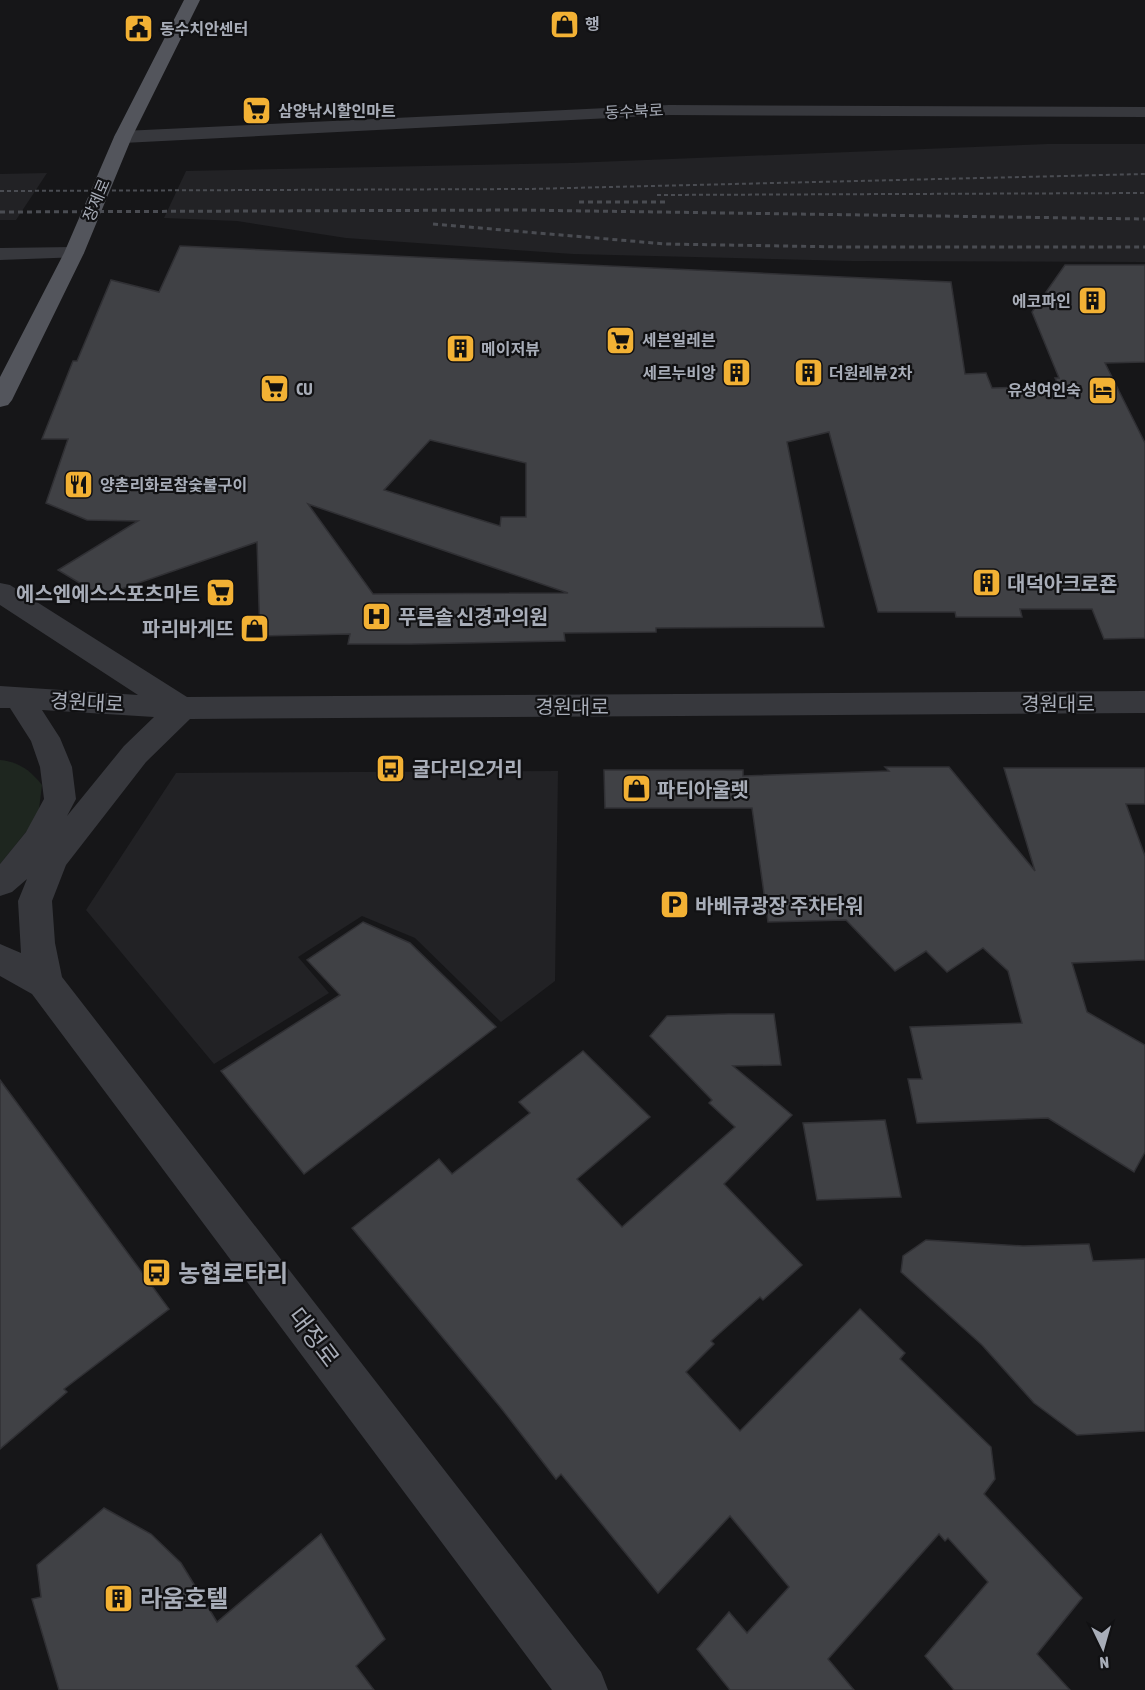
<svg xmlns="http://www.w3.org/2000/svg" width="1145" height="1690" viewBox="0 0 1145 1690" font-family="'Asap Condensed','Noto Sans KR',sans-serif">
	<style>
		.built { fill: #222225 }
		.green { fill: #1e261f }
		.building { fill: #404145; stroke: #303034; stroke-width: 1.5; fill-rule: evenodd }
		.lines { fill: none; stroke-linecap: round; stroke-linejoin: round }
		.minor { fill: #37383d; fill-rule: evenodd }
		.major { fill: #53555c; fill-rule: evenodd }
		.rail-far1 { stroke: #4a4c52; stroke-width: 2; stroke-dasharray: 4 3; stroke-linecap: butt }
		.rail { stroke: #4a4c52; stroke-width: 3; stroke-dasharray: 5 4; stroke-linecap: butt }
		.labels { text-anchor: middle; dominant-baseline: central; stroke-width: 4.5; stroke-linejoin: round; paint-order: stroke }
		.far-poi-label { font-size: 16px; font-weight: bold; fill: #a8adb8; stroke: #111113; text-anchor: start }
		.far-street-label { font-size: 16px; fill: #a8adb8; stroke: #111113 }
		.poi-label { font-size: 20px; font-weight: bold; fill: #a8adb8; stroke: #111113; text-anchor: start }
		.street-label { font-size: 20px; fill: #a8adb8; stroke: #111113 }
		.near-poi-label { font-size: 24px; font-weight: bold; fill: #a8adb8; stroke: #111113; text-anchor: start }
		.near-street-label { font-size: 24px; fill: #a8adb8; stroke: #111113 }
	</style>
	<rect width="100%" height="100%" fill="#161618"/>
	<g class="built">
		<path d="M1048,144H1145V262L852,261L573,254L346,238L237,221L164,218L186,171L571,163Z"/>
		<path d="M47,173L16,220H0V174Z"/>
		<path d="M558,771L555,981L501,1022L415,938L362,916L298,957L329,993L214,1064L86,910L176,773Z"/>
	</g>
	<path class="green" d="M0,760C19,762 30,770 42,785L38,817L0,864Z"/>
	<g class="building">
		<path d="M180,246L951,282L965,374L986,373L992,388L1059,386L1055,378H1059L1032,312L1065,265H1145V362L1105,363L1145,443V638L1104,639L1092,609H1020L1022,617H956L955,612H878L829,432L787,442L824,627L656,628V632L564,633L565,641L412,644H348L350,634L260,636L257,542L101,596L58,570L138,521L87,520L46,503L68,439H42L73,361H77L111,280L159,292ZM430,440L526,463V517H501L500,526L384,490ZM308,504L568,593L373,594Z"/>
		<path d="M885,767H949L1035,871L1004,768H1145V804H1126L1145,856V960L1072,963L1087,1012L1145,1045V1152L1134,1172L1048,1118L917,1123L908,1079H922L910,1027L1022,1023L1008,971L983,948L947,972L926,951L895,971L846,920L768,922L752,808H605L604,770H743V776L889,771Z"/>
		<path d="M363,922L410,943L496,1027L304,1174L221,1071L340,995L307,960Z"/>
		<path d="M728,1014H774L781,1065L733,1066L792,1115L724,1184L802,1265L763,1300L760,1297L711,1341L714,1344L686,1372L740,1431L860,1309L905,1353L900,1359L991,1447L995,1479L984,1494L1082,1598L1037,1654L1070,1690H954L925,1656L988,1582L948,1538L945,1541L939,1534L828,1659L854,1690H730L697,1649L729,1612L747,1633L789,1587L730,1516L658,1593L561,1474L556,1479L501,1408L352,1228L439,1159L452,1174L530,1113L519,1102L583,1051L650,1117L577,1179L622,1227L735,1127L709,1103L712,1100L650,1036L667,1016Z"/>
		<path d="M0,1080L169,1309L64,1389L67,1392L0,1449Z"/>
		<path d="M885,1120L901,1197L817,1200L803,1123Z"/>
		<path d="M926,1240L1023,1246L1089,1244L1093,1261L1145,1259V1431L1077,1435L1034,1403L982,1345L901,1272L903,1256Z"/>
		<path d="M104,1508L151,1534L181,1563L217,1622L321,1534L385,1639L356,1666L374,1690H59L32,1599L41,1597L37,1565Z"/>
	</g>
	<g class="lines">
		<g class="minor">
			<path d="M669,105L1145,107V117L669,115L123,143L116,141L114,137L116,133L123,131Z"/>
			<path d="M74,247L81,249L84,253L81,257L0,260V248Z"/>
			<path d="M0,583L10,585L187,697L1145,691V713L190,719L146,762L66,865L52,901L55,943L62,977L601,1672L608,1690H552L32,994L0,976V944L21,953L18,901L27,879L12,892L0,896V864L26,832L44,799L40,767L31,741L10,708H0V686L138,695L0,605ZM42,710L154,717L124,746L67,816L76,799L72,767L60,738Z"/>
		</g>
		<path class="major" d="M184,0H200L132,137L84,253L12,400L8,405L0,407V377L64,253L114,137Z"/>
		<g class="rail-far1">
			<path d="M0,191L528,189L1145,174"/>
			<path d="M657,195L1145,193"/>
		</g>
		<g class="rail">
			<path d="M579,202H669"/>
			<path d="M0,212L519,210L1145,219"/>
			<path d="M433,224L666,244L843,247H1145"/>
		</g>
	</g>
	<defs>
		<symbol id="shop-square" viewBox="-11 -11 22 22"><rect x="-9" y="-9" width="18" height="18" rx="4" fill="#f2b134" stroke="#111113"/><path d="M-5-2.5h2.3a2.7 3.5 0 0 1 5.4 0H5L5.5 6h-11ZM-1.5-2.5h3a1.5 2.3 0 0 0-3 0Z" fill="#111"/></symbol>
		<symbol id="civic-square" viewBox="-11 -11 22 22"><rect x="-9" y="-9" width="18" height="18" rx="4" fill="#f2b134" stroke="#111113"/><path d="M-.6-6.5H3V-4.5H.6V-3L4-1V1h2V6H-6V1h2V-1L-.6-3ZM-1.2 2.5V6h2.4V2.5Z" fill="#111"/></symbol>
		<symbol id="supermarket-square" viewBox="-11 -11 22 22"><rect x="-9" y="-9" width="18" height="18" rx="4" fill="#f2b134" stroke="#111113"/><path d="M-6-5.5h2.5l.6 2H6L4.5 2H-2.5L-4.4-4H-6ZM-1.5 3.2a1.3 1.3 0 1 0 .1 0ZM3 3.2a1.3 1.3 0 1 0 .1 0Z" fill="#111"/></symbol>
		<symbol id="building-square" viewBox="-11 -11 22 22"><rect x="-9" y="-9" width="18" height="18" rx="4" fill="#f2b134" stroke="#111113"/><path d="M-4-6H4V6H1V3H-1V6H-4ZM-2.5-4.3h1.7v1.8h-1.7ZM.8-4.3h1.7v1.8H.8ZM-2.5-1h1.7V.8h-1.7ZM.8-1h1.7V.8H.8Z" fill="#111"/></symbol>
		<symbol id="hotel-square" viewBox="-11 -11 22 22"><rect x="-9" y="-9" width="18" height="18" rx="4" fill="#f2b134" stroke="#111113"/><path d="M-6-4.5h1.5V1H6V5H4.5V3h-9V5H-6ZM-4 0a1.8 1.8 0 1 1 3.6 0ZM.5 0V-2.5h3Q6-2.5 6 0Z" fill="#111"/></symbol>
		<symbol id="restaurant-square" viewBox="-11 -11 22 22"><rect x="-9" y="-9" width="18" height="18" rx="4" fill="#f2b134" stroke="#111113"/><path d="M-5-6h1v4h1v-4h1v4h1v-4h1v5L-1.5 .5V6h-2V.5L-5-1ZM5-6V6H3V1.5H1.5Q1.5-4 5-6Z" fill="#111"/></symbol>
		<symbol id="hospital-square" viewBox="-11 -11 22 22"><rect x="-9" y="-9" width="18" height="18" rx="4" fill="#f2b134" stroke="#111113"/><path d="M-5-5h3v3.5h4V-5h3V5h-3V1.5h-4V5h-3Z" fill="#111"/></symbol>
		<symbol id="bus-square" viewBox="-11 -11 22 22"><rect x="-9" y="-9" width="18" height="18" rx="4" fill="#f2b134" stroke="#111113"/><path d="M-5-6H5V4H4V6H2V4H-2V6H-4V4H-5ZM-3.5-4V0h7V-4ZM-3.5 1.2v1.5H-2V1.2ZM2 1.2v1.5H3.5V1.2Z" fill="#111"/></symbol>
		<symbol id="parking-square" viewBox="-11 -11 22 22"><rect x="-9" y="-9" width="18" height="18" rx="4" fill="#f2b134" stroke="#111113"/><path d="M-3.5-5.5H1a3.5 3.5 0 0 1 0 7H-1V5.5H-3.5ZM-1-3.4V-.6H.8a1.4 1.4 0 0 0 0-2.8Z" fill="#111"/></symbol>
	</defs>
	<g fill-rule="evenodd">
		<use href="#shop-square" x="548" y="8" width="33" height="33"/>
		<use href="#civic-square" x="122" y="12" width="33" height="33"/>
		<use href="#supermarket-square" x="240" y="94" width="33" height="33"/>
		<use href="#building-square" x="1076" y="284" width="33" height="33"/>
		<use href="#supermarket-square" x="604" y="324" width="33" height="33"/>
		<use href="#building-square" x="444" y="332" width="33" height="33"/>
		<use href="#building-square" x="720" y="356" width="33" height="33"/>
		<use href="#building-square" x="792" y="356" width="33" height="33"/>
		<use href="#supermarket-square" x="258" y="372" width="33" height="33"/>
		<use href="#hotel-square" x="1086" y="374" width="33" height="33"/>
		<use href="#restaurant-square" x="62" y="468" width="33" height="33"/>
		<use href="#building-square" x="970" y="566" width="33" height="33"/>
		<use href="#supermarket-square" x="204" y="576" width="33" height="33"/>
		<use href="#hospital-square" x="360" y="600" width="33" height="33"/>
		<use href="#shop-square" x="238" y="612" width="33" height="33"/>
		<use href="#bus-square" x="374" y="752" width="33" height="33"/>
		<use href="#shop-square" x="620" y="772" width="33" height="33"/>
		<use href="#parking-square" x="658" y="888" width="33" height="33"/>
		<use href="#bus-square" x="140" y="1256" width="33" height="33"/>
		<use href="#building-square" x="102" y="1582" width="33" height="33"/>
	</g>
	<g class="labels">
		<g class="far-poi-label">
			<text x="585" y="24">행</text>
			<text x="160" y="29">동수치안센터</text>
			<text x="278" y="111">삼양낚시할인마트</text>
			<text x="1071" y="301" text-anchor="end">에코파인</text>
			<text x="642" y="340">세븐일레븐</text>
			<text x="481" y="349">메이저뷰</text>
			<text x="716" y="373" text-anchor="end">세르누비앙</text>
			<text x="829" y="373">더원레뷰 2차</text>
			<text x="296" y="389">CU</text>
			<text x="1081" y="390" text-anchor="end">유성여인숙</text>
			<text x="100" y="485">양촌리화로참숯불구이</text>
		</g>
		<g class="far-street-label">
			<text transform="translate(634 111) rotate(-3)">동수북로</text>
			<text transform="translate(96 200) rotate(-67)">장제로</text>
		</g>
		<g class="poi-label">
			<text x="1007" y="583">대덕아크로죤</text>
			<text x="200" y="593" text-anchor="end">에스엔에스스포츠마트</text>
			<text x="398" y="616">푸른솔 신경과의원</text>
			<text x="234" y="628" text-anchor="end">파리바게뜨</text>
			<text x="412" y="768">굴다리오거리</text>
			<text x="657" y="789">파티아울렛</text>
			<text x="695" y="905">바베큐광장 주차타워</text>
		</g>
		<g class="street-label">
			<text transform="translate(87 702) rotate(3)">경원대로</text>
			<text x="1058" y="703">경원대로</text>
			<text x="572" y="706">경원대로</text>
		</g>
		<g class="near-poi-label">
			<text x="178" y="1273">농협로타리</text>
			<text x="140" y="1598">라움호텔</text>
		</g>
		<g class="near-street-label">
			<text transform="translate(314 1337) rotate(53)">대정로</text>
		</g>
	</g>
	<g transform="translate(1103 1648) rotate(175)" stroke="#111113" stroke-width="4.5" paint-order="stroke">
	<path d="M0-4.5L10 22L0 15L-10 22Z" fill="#a8adb8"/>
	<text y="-9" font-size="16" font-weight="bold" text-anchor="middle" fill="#a8adb8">N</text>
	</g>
</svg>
